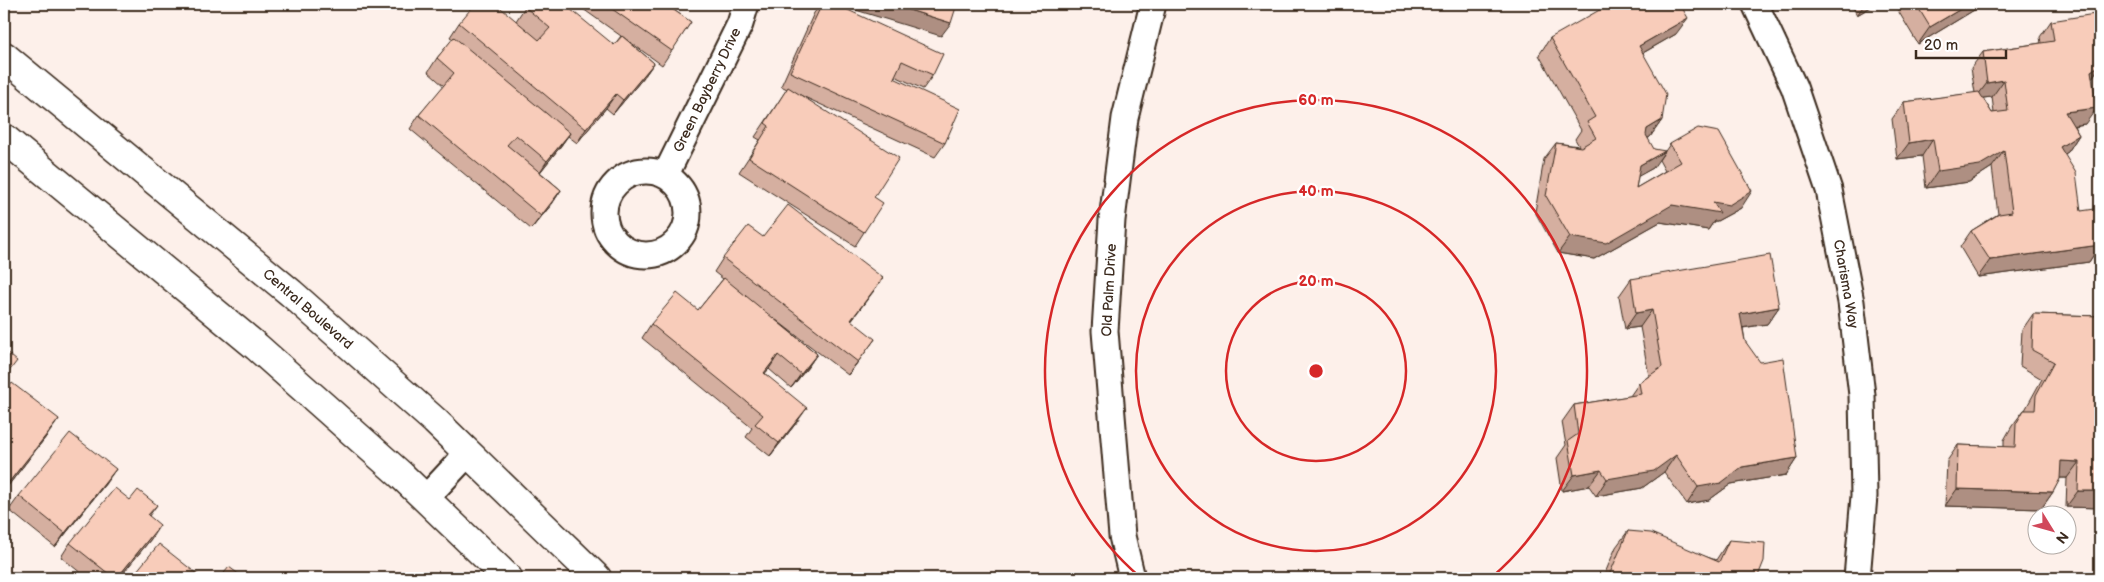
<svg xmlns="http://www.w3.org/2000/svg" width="2104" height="582" viewBox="0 0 2104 582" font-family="'Balsamiq Sans',sans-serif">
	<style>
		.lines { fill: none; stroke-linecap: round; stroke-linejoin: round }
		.street-casing { stroke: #3b2a1e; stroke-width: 29 }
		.secondary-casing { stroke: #3b2a1e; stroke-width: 31 }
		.street { stroke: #fff; stroke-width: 25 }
		.secondary { stroke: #fff; stroke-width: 28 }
		.wall { fill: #d5afa0; stroke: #3b2a1e; fill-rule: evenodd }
		.shaded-wall { fill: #ae8f82; stroke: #3b2a1e }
		.building { fill: #f8ccba; stroke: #3b2a1e }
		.ring { fill: none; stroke: #d62828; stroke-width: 2.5 }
		.labels { text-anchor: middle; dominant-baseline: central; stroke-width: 4.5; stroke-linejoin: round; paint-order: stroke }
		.street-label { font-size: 14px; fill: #3b2a1e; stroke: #fff }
		.centre { fill: #d62828; stroke: #fff; stroke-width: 2.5 }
		.ring-label { font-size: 15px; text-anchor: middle; font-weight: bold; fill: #d62828; stroke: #fff; stroke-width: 4.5; stroke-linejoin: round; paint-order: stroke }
	</style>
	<rect width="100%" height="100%" fill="#fdf0ea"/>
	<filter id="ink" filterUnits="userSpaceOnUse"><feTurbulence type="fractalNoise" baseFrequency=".02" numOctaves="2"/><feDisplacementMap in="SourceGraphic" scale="10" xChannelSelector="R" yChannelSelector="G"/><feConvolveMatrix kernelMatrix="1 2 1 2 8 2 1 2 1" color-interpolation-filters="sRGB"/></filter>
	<g filter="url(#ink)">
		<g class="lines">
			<defs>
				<g id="street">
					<path d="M1755,4L1794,87L1829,190L1851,302L1862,395L1864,496L1857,578"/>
					<circle cx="646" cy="213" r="42"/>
					<path d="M666,174L740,24L746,4"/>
					<path d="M425,499L468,453"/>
					<path d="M1132,578L1122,536L1105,331L1112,220L1125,118L1153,4"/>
				</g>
				<g id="secondary">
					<path d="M4,56L291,293L435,421L597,578"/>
					<path d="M4,138L257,347L401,475L508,578"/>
				</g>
			</defs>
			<use href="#street" class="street-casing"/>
			<use href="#secondary" class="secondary-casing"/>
			<use href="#street" class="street"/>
			<use href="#secondary" class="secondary"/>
		</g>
		<g class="wall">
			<path d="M576,4H665L691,22L662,65L623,37L654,63L644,77L613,114L606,108L577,143L568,136L560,147L540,172L561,190L552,204L531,229L410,129L419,115L444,86L428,72L437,58L453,39L450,37L459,23L516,21L525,7L614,45L621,36Z"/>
			<path d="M821,4H835L933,75L923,89L895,76L894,78L945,143L935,157L800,95L874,197L864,232L855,246L739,172L760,140L755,137L787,89L781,86L814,13Z"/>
			<path d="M1851,4H1876L1857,15Z"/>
			<path d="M1894,4H1984L1918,44Z"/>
			<path d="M2051,21L2100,66L2092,78L2085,124L2074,126L2079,135L2068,152L2064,154L2081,211L2100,245L2089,262L1978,277L1960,247L1971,231L1998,214L1992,167L1969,182L1926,188L1922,156L1897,159L1892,119L1904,102L1975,93L1971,68L1983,52L2041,43L2040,37ZM1992,97L1994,113H1992L1983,98Z"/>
			<path d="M1676,34L1643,53L1662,120L1650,137L1648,138L1653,168L1638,176L1636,188L1665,171L1659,160L1670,144L1741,208L1717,221H1714L1708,230L1660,222L1594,259L1558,253L1535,212L1544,159L1556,143L1579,146L1575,139L1581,130L1539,55L1550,38Z"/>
			<path d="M763,237L883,278L851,320L865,352L848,375L776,320L817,354L808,367L791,388L769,369L765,373L797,422L770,456L746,437L752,428L642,338L651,324L698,310L723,279L714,272L723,258Z"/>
			<path d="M1631,279L1779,307L1767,324L1743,328L1745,341L1797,458L1786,475L1731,484L1709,500L1687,504L1664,472L1642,488L1596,496L1589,486L1562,491L1557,458L1566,445L1562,422L1574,405L1630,396L1639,383L1649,376L1640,327L1625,329L1619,296Z"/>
			<path d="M2033,314L2100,316V508L2066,507L2067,478H2060L2053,492L2041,509L1945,506L1947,461L1958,445L2004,447V440L2012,426L2024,410H2025L2042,379L2020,366L2022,330Z"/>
			<path d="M4,394L49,433L4,491Z"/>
			<path d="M106,483L55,547L9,510L19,496Z"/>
			<path d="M130,500L157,505L149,516L151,539L119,578H87L61,557L70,543Z"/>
			<path d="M1628,531L1716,560L1729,540L1758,576L1757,578H1603L1616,547Z"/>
		</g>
		<g class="shaded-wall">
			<path d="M836,4H890L951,23L941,36Z"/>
			<path d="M1528,4H1541L1539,7Z"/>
			<path d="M1865,4H1876L1857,15Z"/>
			<path d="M1969,4H1984L1918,44L1930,27Z"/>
			<path d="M1688,18L1676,34L1627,62L1639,46Z"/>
			<path d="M654,63L644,77L613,114L623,100Z"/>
			<path d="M2100,65V66L2090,81L2091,71Z"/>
			<path d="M2004,80L1992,97L1975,99L1987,83Z"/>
			<path d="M616,94L606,108L577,143L586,129Z"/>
			<path d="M2097,108L2085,124L2053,128L2065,112Z"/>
			<path d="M1662,120L1650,137L1636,145L1647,129Z"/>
			<path d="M570,133L560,147L538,175L547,161Z"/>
			<path d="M2079,135L2068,152L2048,164L2060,147Z"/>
			<path d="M1933,139L1922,156L1897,159L1909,143Z"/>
			<path d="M1665,151L1653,168L1628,182L1640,165Z"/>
			<path d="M2004,151L1992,167L1969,182L1926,188L1938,171Z"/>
			<path d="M561,190L552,204L531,229Z"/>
			<path d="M1752,191L1741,208L1717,221H1714L1708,230L1660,222L1594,259L1558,253L1570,237L1672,205L1713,202Z"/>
			<path d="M2100,245L2089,262L1978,277L1990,260Z"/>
			<path d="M883,278L873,292L841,334L851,320Z"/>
			<path d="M1779,307L1767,324L1728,330L1740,314Z"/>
			<path d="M1652,310L1640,327L1625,329L1636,313Z"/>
			<path d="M875,339L865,352L848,375L858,362Z"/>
			<path d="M817,354L808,367L791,388L801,374Z"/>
			<path d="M778,355L769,369L754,386L764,373Z"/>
			<path d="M807,408L797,422L770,456L779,443Z"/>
			<path d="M59,419L49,433L4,491L9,482Z"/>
			<path d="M1676,455L1664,472L1642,488L1596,496L1607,479Z"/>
			<path d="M1797,458L1786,475L1731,484L1709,500L1687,504L1698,487L1742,467Z"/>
			<path d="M2061,461L2079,462L2067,478H2049Z"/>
			<path d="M116,469L106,483L55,547L65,533Z"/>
			<path d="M1601,470L1589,486L1562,491L1574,475Z"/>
			<path d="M1957,489L2053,492L2041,509L1945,506Z"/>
			<path d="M2078,491H2100V508L2066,507Z"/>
			<path d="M160,525L151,539L119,578H117Z"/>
		</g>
		<g class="building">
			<path d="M475,4H496L539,40L550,28L525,7L529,4H564L614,45L622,36L654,63L623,100L616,94L586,129L459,23Z"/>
			<path d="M605,4H665L691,22L672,51Z"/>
			<path d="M822,4H835L943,54L933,75L902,61L894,78L960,109L945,143L790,72Z"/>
			<path d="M890,4H957L951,23Z"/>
			<path d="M1610,4H1680L1688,18L1639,46L1666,94L1662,120L1647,129L1646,135L1654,149L1665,151L1640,165L1636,188L1681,162L1670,144L1698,128L1719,132L1752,191L1729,205L1713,202L1720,213L1672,205L1606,243L1570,237L1546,196L1556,143L1581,147L1596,138L1587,122L1595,117L1550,38Z"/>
			<path d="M1916,4H1969L1930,27Z"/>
			<path d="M2095,14L2100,53V65L2091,71L2097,108L2065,112L2079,135L2060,147L2076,173L2081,211L2095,209L2100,245L1990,260L1971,231L1999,214L2012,212L2004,151L1980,165L1938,171L1933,139L1909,143L1904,102L1979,92L1992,113L2008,111L2004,80L1987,83L1983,52L2054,41L2051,21Z"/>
			<path d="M454,37L570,133L547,161L516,135L507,145L561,190L541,216L419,115L454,73L437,58Z"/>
			<path d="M788,87L899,158L874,197L883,203L864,232L749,158L769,126L765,123Z"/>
			<path d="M788,205L883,278L851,320L875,339L858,362L723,258L748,226L763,237Z"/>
			<path d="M1770,255L1779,307L1740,314L1745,341L1760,362L1783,358L1797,458L1742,467L1721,483L1698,487L1676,455L1654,471L1607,479L1601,470L1574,475L1568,441L1578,434L1574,405L1641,394L1639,383L1662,367L1652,310L1636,313L1631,279Z"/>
			<path d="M724,278L817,354L801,374L778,355L764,373L807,408L779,443L755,424L763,415L651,324L677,293L698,310Z"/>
			<path d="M2033,314L2100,316V491H2078L2079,462L2061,461L2060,479L2053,492L1957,489L1958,445L2015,447L2016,424L2024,410H2035L2036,395L2054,362L2032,350Z"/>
			<path d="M4,350L17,361L4,378Z"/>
			<path d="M12,383L59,419L9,482L4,478V394Z"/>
			<path d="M70,433L116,469L65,533L19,496Z"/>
			<path d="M115,488L130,500L138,490L157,505L148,515L160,525L117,578H114L70,543Z"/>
			<path d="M1628,531L1651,533L1719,562L1729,540L1765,543L1764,561L1758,576L1757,578H1608Z"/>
			<path d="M159,544L202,578H131Z"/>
			<path d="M229,567L244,578H220Z"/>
		</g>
	</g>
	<g class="ring">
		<circle cx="1316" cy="371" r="90"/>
		<circle cx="1316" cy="371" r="180"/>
		<path d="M1140 577A271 271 0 1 1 1492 577"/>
	</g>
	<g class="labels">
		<g class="street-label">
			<text transform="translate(707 90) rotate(-64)">Green Bayberry Drive</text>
			<text transform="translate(1846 284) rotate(80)">Charisma Way</text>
			<text transform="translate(1109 290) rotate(-87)">Old Palm Drive</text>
			<text transform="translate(308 309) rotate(41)">Central Boulevard</text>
		</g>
	</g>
	<circle cx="1316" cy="371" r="8" class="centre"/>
	<g class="ring-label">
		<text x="1316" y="105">60 m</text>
		<text x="1316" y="196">40 m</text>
		<text x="1316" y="286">20 m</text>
	</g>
	<rect width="2104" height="582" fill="none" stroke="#fff" stroke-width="20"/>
	<rect x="10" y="10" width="2084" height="562" fill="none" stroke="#3b2a1e" stroke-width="2" filter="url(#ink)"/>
	<g transform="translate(2052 530) rotate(127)"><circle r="24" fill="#ffffff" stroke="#b1aaa5"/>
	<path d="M0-4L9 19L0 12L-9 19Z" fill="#d1495b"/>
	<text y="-8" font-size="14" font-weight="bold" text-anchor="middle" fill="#3b2a1e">N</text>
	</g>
	<path d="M1916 50v8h90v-8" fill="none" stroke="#3b2a1e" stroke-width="2.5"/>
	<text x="1924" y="50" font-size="15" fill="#3b2a1e" stroke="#ffffff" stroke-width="4" paint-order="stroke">20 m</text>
</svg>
